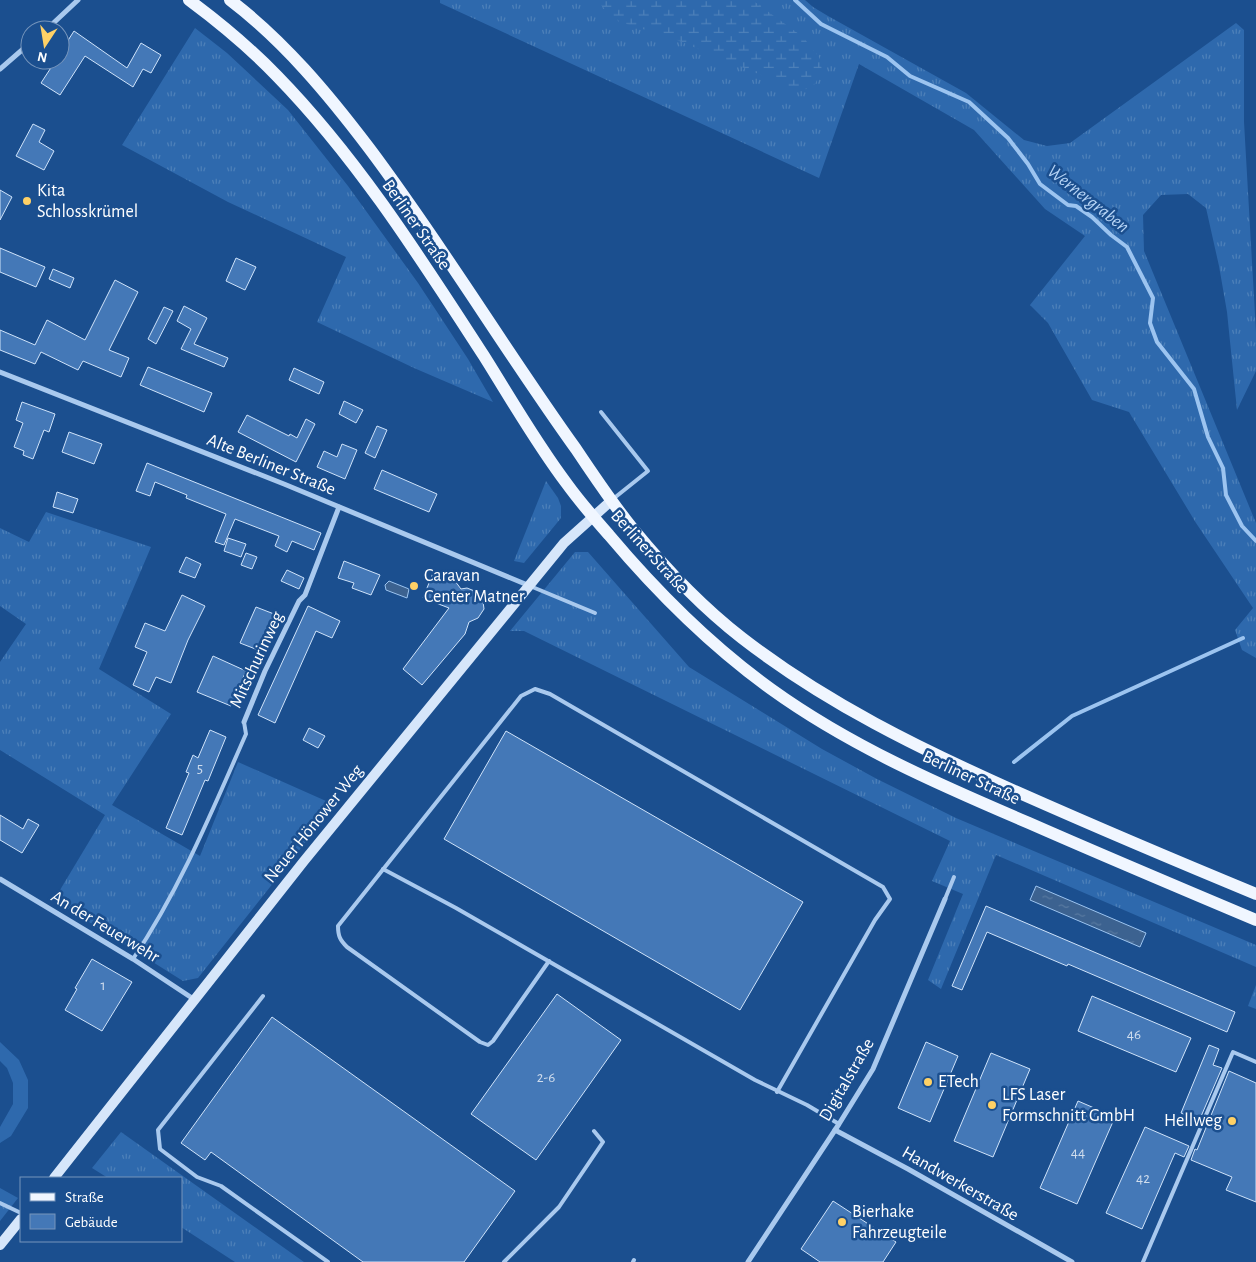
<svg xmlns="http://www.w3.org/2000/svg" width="1256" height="1262" viewBox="0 0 1256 1262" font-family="'Alegreya Sans',sans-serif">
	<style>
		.grass { fill: url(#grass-tufts) }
		.wetland { fill: url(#wetland-marsh) }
		.garden { fill: #2e69ad }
		.water { fill: url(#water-ripples); stroke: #9cc4f0 }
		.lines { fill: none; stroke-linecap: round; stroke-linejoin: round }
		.stream { stroke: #9cc4f0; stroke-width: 4 }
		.building { fill: #4478b7; stroke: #cfe3fa }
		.lane { stroke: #a9c9ee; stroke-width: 4 }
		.street { stroke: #a9c9ee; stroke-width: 5 }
		.secondary { stroke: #d6e6fa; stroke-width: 10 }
		.primary { stroke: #f0f6ff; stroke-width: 12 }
		.poi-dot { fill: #ffd166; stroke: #1b4f8f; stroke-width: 2 }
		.labels { text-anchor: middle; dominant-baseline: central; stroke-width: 5; stroke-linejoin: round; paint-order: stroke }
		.number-label { font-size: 15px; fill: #d0dded }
		.poi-label { font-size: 18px; fill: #fff; stroke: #1b4f8f; text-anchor: start }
		.street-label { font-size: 18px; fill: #fff; stroke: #1b4f8f }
		.water-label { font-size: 19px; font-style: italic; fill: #b5d3f5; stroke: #1b4f8f }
	</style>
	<defs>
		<pattern id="grass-tufts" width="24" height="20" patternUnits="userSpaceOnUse" patternTransform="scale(1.25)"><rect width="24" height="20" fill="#2e69ad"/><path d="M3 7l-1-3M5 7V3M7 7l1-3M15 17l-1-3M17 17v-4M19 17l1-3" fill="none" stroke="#4d80b9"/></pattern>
		<pattern id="wetland-marsh" width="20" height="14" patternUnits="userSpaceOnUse" patternTransform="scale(1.25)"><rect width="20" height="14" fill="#2e69ad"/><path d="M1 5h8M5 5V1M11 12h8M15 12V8" fill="none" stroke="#4d80b9"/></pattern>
		<pattern id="water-ripples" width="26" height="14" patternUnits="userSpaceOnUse" patternTransform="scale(1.25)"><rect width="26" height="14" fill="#3c6290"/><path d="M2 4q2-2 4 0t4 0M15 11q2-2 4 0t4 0" fill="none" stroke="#597aa1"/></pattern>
	</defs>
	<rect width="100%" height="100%" fill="#1b4f8f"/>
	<g class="grass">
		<path d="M440,0H805L813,7L828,16L966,93L1024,140L1047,146L1070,143L1236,23L1244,30V122L1256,332V371L1237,410L1227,312L1219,266L1206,208L1188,194L1161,195L1143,215L1144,251L1256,523V658L1242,650L1235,630L1253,608L1196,523L1129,412L1092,400L1048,323L1030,305L1085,236L1045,209L974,130L859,64L819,178L440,3Z"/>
		<path d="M195,28L227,53L288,110L348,186L418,283L468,359L493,402L414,368L317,322L346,257L228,202L122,145Z"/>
		<path d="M546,481L558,498L561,506V518L524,563L514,561Z"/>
		<path d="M46,512L151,547L99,669L171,714L112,805L200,856L238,762L335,805L198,978L183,981L54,900L105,815L0,750V662L26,624L0,606V528L29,542Z"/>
		<path d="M575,552H588L689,667L822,749L877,779L956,818L1256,945V967L996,855L941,989L928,980L963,894L932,881L950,841L524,631H510Z"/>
		<path d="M1256,985V1009L1248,1006Z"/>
		<path d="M121,1132L304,1262H235L181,1227V1178H108L92,1168Z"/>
		<path d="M0,1188L18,1198L0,1221Z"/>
	</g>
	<path class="wetland" d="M595,0H752L803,37L819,57L822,70L815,84L807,89L797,90L672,38L620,22Z"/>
	<path class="garden" d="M0,1042L19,1060L28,1080V1108L11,1136L0,1143V1127L13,1104V1083L7,1068L0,1061Z"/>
	<g class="water">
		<path d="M389,581L409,589L407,598L386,590L385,585Z"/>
		<path d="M1036,886L1146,933L1140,947L1030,900Z"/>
	</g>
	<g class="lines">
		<g class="stream">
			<path d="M795,0L821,24L887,57L910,76L969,102L1008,138L1028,164L1040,184L1068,205L1076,206L1092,217L1111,235L1127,247L1153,298L1150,323L1157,342L1194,389L1208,437L1223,468L1226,495L1242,526L1256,541"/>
			<path d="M1014,762L1072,716L1243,638"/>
		</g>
	</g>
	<g class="building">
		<path d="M74,31L127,68L141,43L161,55L151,73L143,69L133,87L85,56L60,95L41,83L56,60H60V53Z"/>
		<path d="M33,124L45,130L39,142L54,151L44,170L16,156Z"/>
		<path d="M0,190L12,197L0,220Z"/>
		<path d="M0,248L45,267L36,287L0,272Z"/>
		<path d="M236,258L256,267L245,290L226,281Z"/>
		<path d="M53,269L74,278L70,288L49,279Z"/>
		<path d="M115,280L138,292L109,350L129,358L121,377L83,361L78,370L41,352L35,364L0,350V330L35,345L47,320L85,340Z"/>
		<path d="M184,306L207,318L194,344L228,358L224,367L181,349L191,329L177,321Z"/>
		<path d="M164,307L173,311L156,344L148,339Z"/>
		<path d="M148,367L212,393L204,412L140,385Z"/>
		<path d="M294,368L324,382L319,394L289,380Z"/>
		<path d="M344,401L363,410L356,423L339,414Z"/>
		<path d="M22,402L55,414L49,432L44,430L33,459L23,455L24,451L14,447L23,423L16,420Z"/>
		<path d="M247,415L289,436L290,434L297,438L306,419L315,424L296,462L238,432Z"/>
		<path d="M377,426L387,430L375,458L365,453Z"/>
		<path d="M69,432L102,444L94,464L62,452Z"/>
		<path d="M342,444L357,450L345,479L317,467L324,451L337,457Z"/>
		<path d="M147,463L321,533L314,550L292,541L287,552L275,546L279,536L235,519L224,545L215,542L226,514L186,498L187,495L155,482L150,496L136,491Z"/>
		<path d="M382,470L437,494L429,512L374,489Z"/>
		<path d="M57,492L78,499L73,513L53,507Z"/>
		<path d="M228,538L246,544L241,557L224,551Z"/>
		<path d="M246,553L257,557L252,569L241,565Z"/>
		<path d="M186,557L201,564L195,578L179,572Z"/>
		<path d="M344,561L380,575L371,595L352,588L354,583L338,578Z"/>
		<path d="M287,570L304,578L299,589L281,581Z"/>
		<path d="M433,573L455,581L461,589L467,588L482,594L484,609L478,618L469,622L465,634L422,685L403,669L449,608L423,598Z"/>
		<path d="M182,595L205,606L188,640L171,683L156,677L149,692L133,685L147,652L135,647L145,623L165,631Z"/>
		<path d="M308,606L340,621L332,638L316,631L275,723L258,715Z"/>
		<path d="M256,607L274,614L258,650L240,643Z"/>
		<path d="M213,656L246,671L231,706L197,692Z"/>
		<path d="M309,728L325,736L318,748L303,740Z"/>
		<path d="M210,730L226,737L208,781L205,780L182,835L166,828L189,773L186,772L193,755L198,758Z"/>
		<path d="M506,731L803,902L740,1010L444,839Z"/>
		<path d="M0,815L23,829L28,819L39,825L22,853L0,840Z"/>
		<path d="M986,906L1235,1012L1227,1032L1068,964L1067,966L987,932L962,990L952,986Z"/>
		<path d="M92,959L132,982L102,1031L65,1010L77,989L75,988Z"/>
		<path d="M557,994L621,1040L536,1160L471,1114Z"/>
		<path d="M1092,996L1191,1038L1176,1072L1078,1031Z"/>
		<path d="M272,1017L515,1191L464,1262H363L211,1152L205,1160L181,1143Z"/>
		<path d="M926,1042L958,1056L930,1122L898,1108Z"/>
		<path d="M1209,1045L1219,1049L1213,1065L1222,1068L1199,1121L1181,1113Z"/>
		<path d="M991,1053L1030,1069L993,1157L954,1141Z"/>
		<path d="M1229,1071L1256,1083V1202L1226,1190L1232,1177L1191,1160L1195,1149L1197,1150Z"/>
		<path d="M1078,1101L1115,1117L1077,1204L1040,1188Z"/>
		<path d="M1145,1127L1189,1146L1184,1157L1175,1153L1142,1229L1106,1213Z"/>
		<path d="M833,1201L896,1242L883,1262H820L801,1249Z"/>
	</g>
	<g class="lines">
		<g class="lane">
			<path d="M601,412L648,471L613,499"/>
			<path d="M530,586L595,613"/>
			<path d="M383,869L456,908L755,1080L807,1105L839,1124"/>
			<path d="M945,899L954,877"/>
			<path d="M133,959C180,889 212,811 246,734L244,722"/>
			<path d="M549,961L493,1041L488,1045L480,1042L347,947C340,940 338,936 338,926L521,696L535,689L550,694L883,887L890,899L875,920L777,1092"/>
			<path d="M263,996L158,1130L160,1149L197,1177L221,1186L328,1262"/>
			<path d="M0,1203L21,1213"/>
			<path d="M504,1262L559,1207L603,1142L594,1131"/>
			<path d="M633,1262L634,1260"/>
			<path d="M1143,1262L1233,1052L1256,1062"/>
		</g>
		<g class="street">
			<path d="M46,30L78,0"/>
			<path d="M0,69L30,43"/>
			<path d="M0,372L284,484L530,586"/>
			<path d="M244,722L265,671L299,601L305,595L339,507"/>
			<path d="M0,879L133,959L195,1000"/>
			<path d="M835,1130L908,1169L1072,1262"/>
			<path d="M748,1262L839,1124L873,1069L945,899"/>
		</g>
		<g class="secondary">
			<path d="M54,1178L304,861L564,543L612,500"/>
			<path d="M0,1245L21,1219"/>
		</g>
		<g class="primary">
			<path d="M189,0C220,23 250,48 277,76C358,159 421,259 484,356C511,399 536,443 567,484C580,502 594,518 609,535C657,592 710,645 771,689C850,746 940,785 1029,823C1104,856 1180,888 1256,920"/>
			<path d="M230,0C284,41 328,94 369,148C442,245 505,350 576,449C594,476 612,503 633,529C665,568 702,607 742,638C826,703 920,749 1017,792C1096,827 1176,861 1256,894"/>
		</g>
	</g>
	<g class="poi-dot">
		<circle cx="27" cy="201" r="5"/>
		<circle cx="414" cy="586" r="5"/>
		<circle cx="928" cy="1082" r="5"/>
		<circle cx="992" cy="1105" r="5"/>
		<circle cx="1232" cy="1121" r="5"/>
		<circle cx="842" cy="1222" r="5"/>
	</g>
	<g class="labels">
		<g class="number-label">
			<text x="200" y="768">5</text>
			<text x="103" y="985">1</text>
			<text x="1134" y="1034">46</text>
			<text x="546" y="1077">2-6</text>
			<text x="1078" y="1152">44</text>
			<text x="1143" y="1178">42</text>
		</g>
		<g class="poi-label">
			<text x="37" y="191">Kita<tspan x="37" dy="21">Schlosskrümel</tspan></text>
			<text x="424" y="576">Caravan<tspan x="424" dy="21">Center Matner</tspan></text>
			<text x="938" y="1082">ETech</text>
			<text x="1002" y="1095">LFS Laser<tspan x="1002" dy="21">Formschnitt GmbH</tspan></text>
			<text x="1222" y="1121" text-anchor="end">Hellweg</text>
			<text x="852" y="1212">Bierhake<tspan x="852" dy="21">Fahrzeugteile</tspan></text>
		</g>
		<g class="street-label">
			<text transform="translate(416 225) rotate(55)">Berliner Straße</text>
			<text transform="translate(271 465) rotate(22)">Alte Berliner Straße</text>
			<text transform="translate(649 552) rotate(48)">Berliner Straße</text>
			<text transform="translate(257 660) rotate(-65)">Mitschurinweg</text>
			<text transform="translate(971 778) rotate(25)">Berliner Straße</text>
			<text transform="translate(314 824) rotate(-51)">Neuer Hönower Weg</text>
			<text transform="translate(105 927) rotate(31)">An der Feuerwehr</text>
			<text transform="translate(847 1080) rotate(-60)">Digitalstraße</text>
			<text transform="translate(960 1184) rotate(30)">Handwerkerstraße</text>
		</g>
		<g class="water-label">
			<text transform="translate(1088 199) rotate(38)">Wernergraben</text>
		</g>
	</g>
	<rect x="20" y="1177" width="162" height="65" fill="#1b4f8f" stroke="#7695bc"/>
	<rect x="30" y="1193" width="25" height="8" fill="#f0f6ff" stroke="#7695bc"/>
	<text x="65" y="1202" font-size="15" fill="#ffffff">Straße</text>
	<rect x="30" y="1214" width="25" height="15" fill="#4478b7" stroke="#7695bc"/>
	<text x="65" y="1227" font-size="15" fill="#ffffff">Gebäude</text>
	<g transform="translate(45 45) rotate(192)"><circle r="24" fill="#1b4f8f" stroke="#7695bc"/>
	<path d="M0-4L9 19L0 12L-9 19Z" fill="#ffd166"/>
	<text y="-8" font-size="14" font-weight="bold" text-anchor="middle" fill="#ffffff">N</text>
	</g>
</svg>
